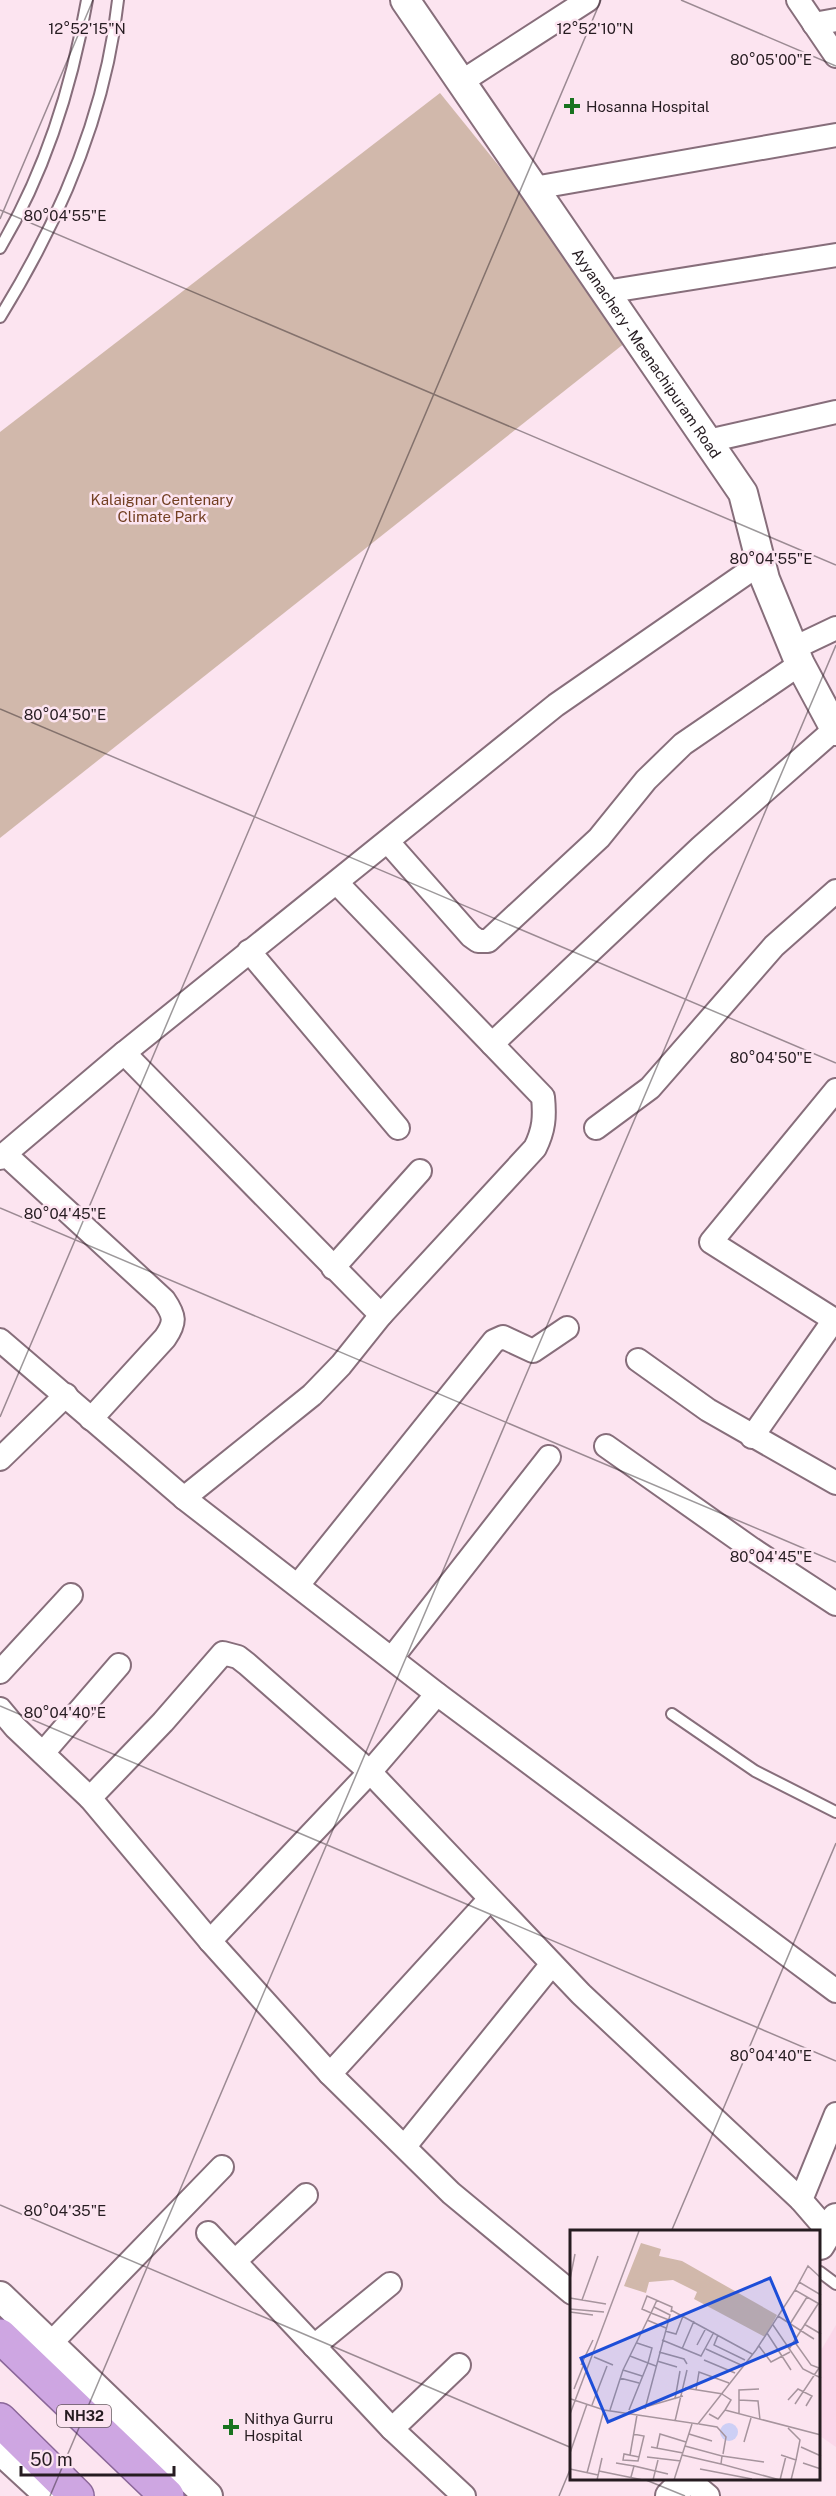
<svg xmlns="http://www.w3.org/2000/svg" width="836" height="2496" viewBox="0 0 836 2496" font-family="'Public Sans',sans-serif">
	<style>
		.built { fill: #fbd7ea }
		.green { fill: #d1b8ab }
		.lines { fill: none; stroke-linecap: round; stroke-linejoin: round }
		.service-casing { stroke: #876e7b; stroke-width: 14 }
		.minor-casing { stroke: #876e7b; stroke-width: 26 }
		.tertiary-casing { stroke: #876e7b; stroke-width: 32 }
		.trunk-casing { stroke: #8b6799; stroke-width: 36 }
		.service { stroke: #fff; stroke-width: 10 }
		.minor { stroke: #fff; stroke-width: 22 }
		.tertiary { stroke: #fff; stroke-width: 28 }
		.trunk { stroke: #cea6e2; stroke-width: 33 }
		.ticks { fill: none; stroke: #261c21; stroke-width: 1.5; stroke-opacity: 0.45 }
		.poi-dot { fill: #18731f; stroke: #fce4f0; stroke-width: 2 }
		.labels { text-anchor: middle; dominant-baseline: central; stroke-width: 5; stroke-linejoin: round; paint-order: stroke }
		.shield { fill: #fce4f0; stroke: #66585f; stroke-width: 1.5 }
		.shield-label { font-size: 14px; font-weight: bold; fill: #261c21 }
		.poi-label { font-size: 15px; fill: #261c21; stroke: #fce4f0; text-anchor: start }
		.street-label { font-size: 15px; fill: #261c21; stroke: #fce4f0 }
		.park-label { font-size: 15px; fill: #723f22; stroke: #fce4f0 }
		.inset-road { fill: none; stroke: #a6949d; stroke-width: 1.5 }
		.view { fill: #1d4ed8; fill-opacity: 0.15; stroke: #1d4ed8; stroke-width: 3 }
		.inset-edge { fill: none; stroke: #261c21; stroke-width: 3 }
		.ticks-label { font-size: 15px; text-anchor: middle; fill: #261c21; stroke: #fce4f0; stroke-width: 5; stroke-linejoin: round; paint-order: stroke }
	</style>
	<rect width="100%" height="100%" fill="#fce4f0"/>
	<path class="built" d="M836,2325V2447L820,2436V2352Z"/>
	<path class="green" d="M440,93L635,335L0,838V432Z"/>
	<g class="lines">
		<defs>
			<g id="service">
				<path d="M0,248C45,172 72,86 87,0"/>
				<path d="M0,317C60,220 106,114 118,0"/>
				<path d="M672,1714L755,1771L836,1812"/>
				<path d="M820,2272L836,2284"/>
			</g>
			<g id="minor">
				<path d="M798,0L836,56"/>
				<path d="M814,24L836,20"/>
				<path d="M461,82L588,0"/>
				<path d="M534,188L836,135"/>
				<path d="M605,292L836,255"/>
				<path d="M708,441L836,412"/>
				<path d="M794,648L836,628"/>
				<path d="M388,842L471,936L478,941H488L599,838L646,780L683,744L800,664"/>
				<path d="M249,951L398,1128"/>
				<path d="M492,1044L701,847L835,729"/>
				<path d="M124,1053L381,1315"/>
				<path d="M836,1090L711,1242L836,1321"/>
				<path d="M596,1128L650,1088L774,946L836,891"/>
				<path d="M5,1154L164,1300C175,1316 176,1322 165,1338L91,1419"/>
				<path d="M0,1158L124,1053L556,705L761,563"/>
				<path d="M333,1268L420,1171"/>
				<path d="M0,1340L184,1498L437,1694L836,1991"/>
				<path d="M638,1360L708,1410L836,1483"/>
				<path d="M752,1437L834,1320"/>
				<path d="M606,1446L752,1549L836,1604"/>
				<path d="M0,1459L66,1395"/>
				<path d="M184,1498L312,1395L341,1365L381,1315L535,1148C544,1130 545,1117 543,1097L337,883"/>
				<path d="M298,1585L494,1341L503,1337L533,1351L567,1328"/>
				<path d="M392,1658L549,1457"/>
				<path d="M0,1672L71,1595"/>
				<path d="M437,1694L370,1772L581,1994L801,2200"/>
				<path d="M0,1709L15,1727L90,1798L210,1941L330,2074L451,2193L572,2293"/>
				<path d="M43,1753L119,1665"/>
				<path d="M90,1798L163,1722L223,1653L238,1657L247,1664L370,1772L210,1941"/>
				<path d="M330,2074L489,1900"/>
				<path d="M405,2146L552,1964"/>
				<path d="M827,2230L801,2200L836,2114"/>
				<path d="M208,2233L392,2429L464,2496"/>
				<path d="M235,2261L306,2195"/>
				<path d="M51,2343L222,2167"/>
				<path d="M314,2346L390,2284"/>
				<path d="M392,2429L459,2365"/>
				<path d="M689,2480L708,2496"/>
			</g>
			<g id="tertiary">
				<path id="s1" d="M405,0L743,493L765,579L800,664L836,731"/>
				<path d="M820,2245L836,2218"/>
				<path d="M0,2296L208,2496"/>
				<path d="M0,2450L50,2496"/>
				<path d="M670,2496L686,2480"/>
			</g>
			<g id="trunk">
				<path d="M0,2336L167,2496"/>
				<path d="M0,2420L77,2496"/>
			</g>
		</defs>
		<use href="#service" class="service-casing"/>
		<use href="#minor" class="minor-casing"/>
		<use href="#tertiary" class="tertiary-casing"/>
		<use href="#trunk" class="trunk-casing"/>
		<use href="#service" class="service"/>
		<use href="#minor" class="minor"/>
		<use href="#tertiary" class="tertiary"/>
		<use href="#trunk" class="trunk"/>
	</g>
	<path class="ticks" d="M681,0L836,66M0,210L836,565M0,219L93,0M0,709L836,1063M0,1208L836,1562M0,1417L601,0M0,1706L836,2061M0,2205L572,2448M671,2232L836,1843M646,2480L685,2496M50,2496L836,645M559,2496L572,2465"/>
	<g class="poi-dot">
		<path d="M569 97h6v6h6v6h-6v6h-6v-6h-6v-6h6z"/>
		<path d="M228 2418h6v6h6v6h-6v6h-6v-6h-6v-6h6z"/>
	</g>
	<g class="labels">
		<rect class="shield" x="57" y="2405" width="54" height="22" rx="4.5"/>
		<g class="shield-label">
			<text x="84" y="2416">NH32</text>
		</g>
		<g class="poi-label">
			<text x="586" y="106">Hosanna Hospital</text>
			<text x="244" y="2418">Nithya Gurru<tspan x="244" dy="17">Hospital</tspan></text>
		</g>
		<g class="street-label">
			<text stroke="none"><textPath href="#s1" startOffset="428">Ayyanachery - Meenachipuram Road</textPath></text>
		</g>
		<g class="park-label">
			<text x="162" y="499">Kalaignar Centenary<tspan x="162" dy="17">Climate Park</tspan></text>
		</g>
	</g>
	<g transform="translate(570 2230)">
		<rect width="250" height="250" fill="#fce4f0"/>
		<path d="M71,13L91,19L89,26L112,31L207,85L195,107L124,69L127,62L103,50L79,52L76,63L54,56Z" fill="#d1b8ab"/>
		<path d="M150 202a9 9 0 1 1 18 0a9 9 0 1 1-18 0Z" fill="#cdcff5"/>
		<path class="inset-road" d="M0,49L5,24M229,52L251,65M225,60L238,36L251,48M0,68L36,74M12,70L28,26M87,70L81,83L72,79L77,66L102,77L101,82M0,79L34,82M101,80L182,124M0,82L23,85M208,86L244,109M77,90L96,98M220,94L237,67M234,94L251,104M203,95L233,139L251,148M95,101L106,104L113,86M197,103L221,140M148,105L144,115L175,130M92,110L131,126L144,102M224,111L241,135L249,138M127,115L136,98M189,116L201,132L220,122M112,119L124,91M136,119L171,135M219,119L248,74M89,122L114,129L117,134M60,126L78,133L82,118L67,113M24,127L43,135M134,130L165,143M87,131L107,137M11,135L23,110M53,140L72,146M50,148L69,153M115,158L153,164M4,159L14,134M126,160L129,142L159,153M1,169L34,180L128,194L186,120L225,60L251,75M105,169L110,141M169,170L188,171L190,190M218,170L228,159L242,166L236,176M225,174L249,138M22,175L37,136M75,179L100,85L84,77M40,180L53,140L81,83L99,90M59,180L78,133L86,136M155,180L251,205M58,182L113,166M0,184L69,1M139,184L148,189L155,180L161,170L152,164M169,184V160L189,159M105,191L117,140M129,194L147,197L156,207L153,224M218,198L230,210L226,230M63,204L74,206L68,231L53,230L54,224L69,227M119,204L142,211M174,212L181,188M115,216L152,226L151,234L210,250M81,217L113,223M231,217L251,226M87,218L90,204L116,212M0,223L17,174M60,225L67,185M112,225L151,234M211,225L226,230L221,250M152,226L194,232M77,227L111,231M46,233L64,236M233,233L251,239M0,239L28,245M130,239L182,249M29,241L73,250M17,243L34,180M61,247L64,236L98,244M27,250L32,228M83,250L88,230M104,250L122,194M210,250L216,226"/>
		<path class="view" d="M200,48L227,112L38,192L11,128Z"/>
		<rect width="250" height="250" class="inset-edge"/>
	</g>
	<g class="ticks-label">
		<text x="87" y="34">12°52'15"N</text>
		<text x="595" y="34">12°52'10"N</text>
		<text x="771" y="65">80°05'00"E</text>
		<text x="65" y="221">80°04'55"E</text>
		<text x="771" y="564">80°04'55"E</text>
		<text x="65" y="720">80°04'50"E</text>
		<text x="771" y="1063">80°04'50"E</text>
		<text x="65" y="1219">80°04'45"E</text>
		<text x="771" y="1562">80°04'45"E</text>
		<text x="65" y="1718">80°04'40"E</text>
		<text x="771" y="2061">80°04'40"E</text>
		<text x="65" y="2216">80°04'35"E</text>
	</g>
	<path d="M21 2466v9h153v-9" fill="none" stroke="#261c21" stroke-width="3"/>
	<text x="30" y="2466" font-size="18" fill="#261c21" stroke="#fce4f0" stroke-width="4.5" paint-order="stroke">50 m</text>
</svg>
